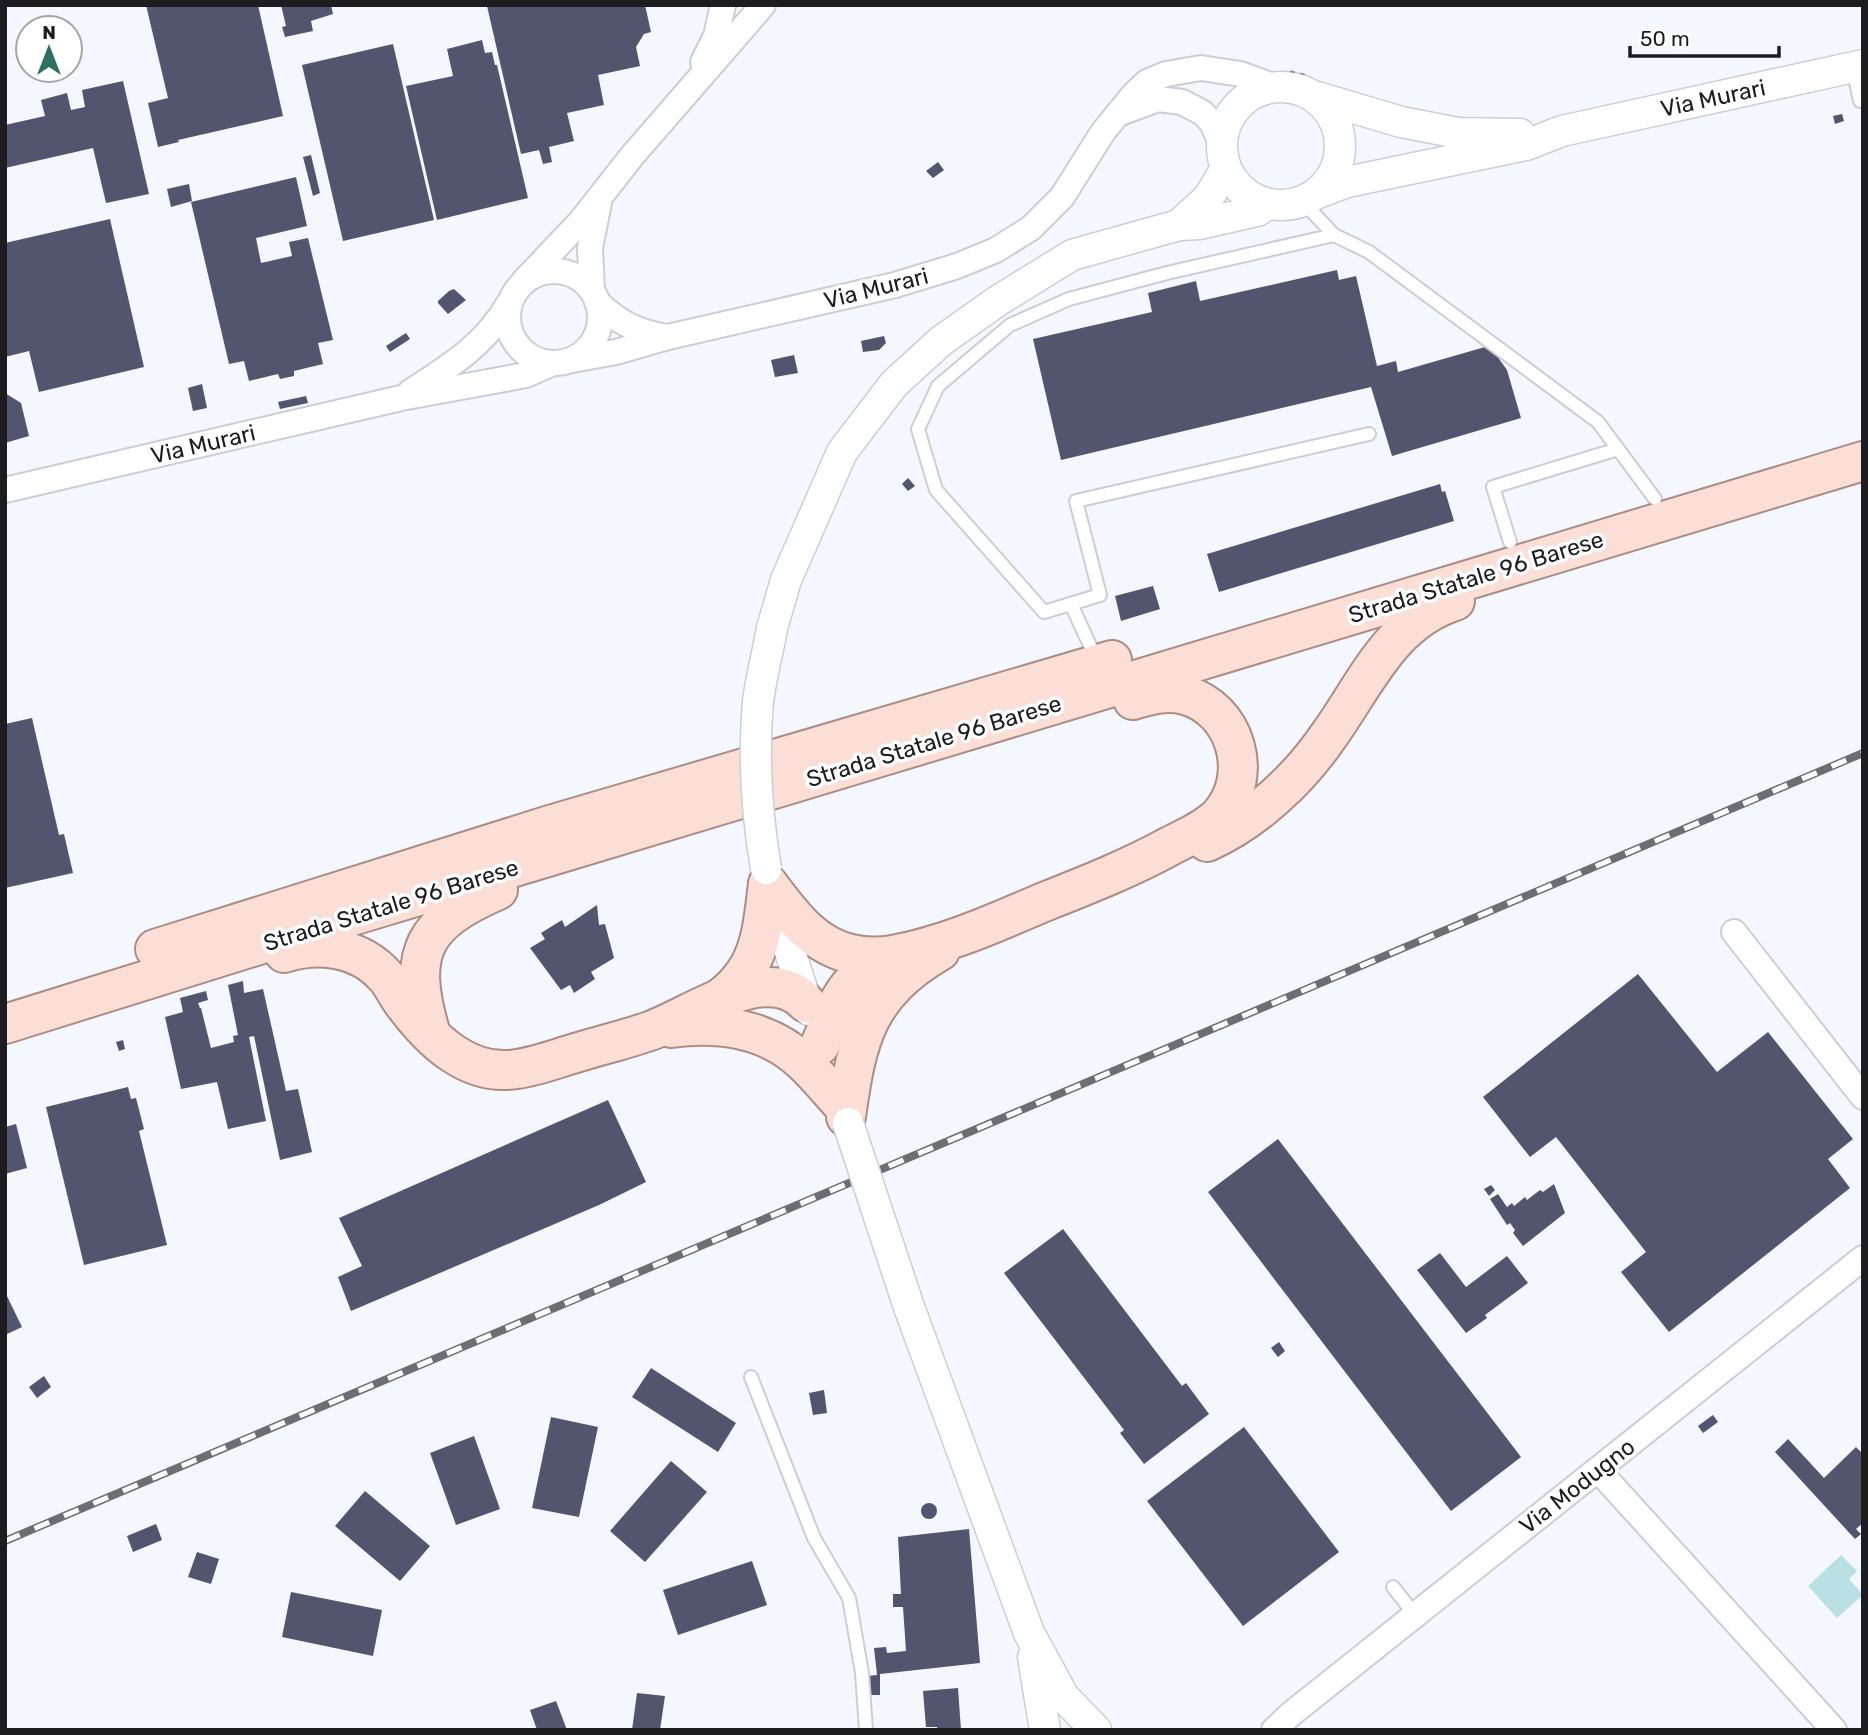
<svg xmlns="http://www.w3.org/2000/svg" width="1868" height="1735" viewBox="0 0 1868 1735" font-family="Rubik,sans-serif">
	<style>
		.water { fill: #b9e1e3 }
		.building { fill: #51556e }
		.lines { fill: none; stroke-linecap: round; stroke-linejoin: round }
		.service-casing { stroke: #cccdd6; stroke-width: 16 }
		.minor-casing { stroke: #cccdd6; stroke-width: 28 }
		.tertiary-casing { stroke: #cccdd6; stroke-width: 33 }
		.primary-casing { stroke: #ab8d85; stroke-width: 42 }
		.path { stroke: #96979d; stroke-width: 3.5; stroke-dasharray: 5 5; stroke-linecap: butt }
		.service { stroke: #fff; stroke-width: 12 }
		.minor { stroke: #fff; stroke-width: 24 }
		.tertiary { stroke: #fff; stroke-width: 30 }
		.primary { stroke: #fbdfd6; stroke-width: 38 }
		.rail-casing { stroke: #6d6e73; stroke-width: 8 }
		.rail { stroke: #fff; stroke-width: 5; stroke-dasharray: 16; stroke-linecap: butt }
		.tertiary-bridge-casing { stroke: #cccdd6; stroke-width: 33; stroke-linecap: butt }
		.tertiary-bridge { stroke: #fff; stroke-width: 30 }
		.labels { text-anchor: middle; dominant-baseline: central; stroke-width: 7; stroke-linejoin: round; paint-order: stroke }
		.street-label { font-size: 23px; fill: #1d1d21; stroke: #fff }
	</style>
	<rect width="100%" height="100%" fill="#f5f7fe"/>
	<path class="water" d="M1841,1555L1857,1571L1849,1579L1863,1595L1837,1618L1808,1586Z"/>
	<g class="building">
		<path d="M146,5H258L283,116L178,140L179,142L158,147L148,103L168,98Z"/>
		<path d="M281,5H331L333,14L311,21L313,31L285,37L282,27L286,26Z"/>
		<path d="M492,5H645L651,32L644,34L636,47L640,66L598,75L604,105L567,113L574,141L549,147L552,162L543,164L539,150L521,154L487,6Z"/>
		<path d="M482,40L485,53L492,52L495,65H497L528,198L437,220L406,86L453,76L447,49Z"/>
		<path d="M393,44L434,220L343,241L302,65Z"/>
		<path d="M123,81L149,194L106,203L93,148L5,168V125L45,116L41,100L67,93L71,110L85,107L82,90Z"/>
		<path d="M1842,114L1844,121L1835,124L1833,116Z"/>
		<path d="M311,155L320,193L313,196L303,157Z"/>
		<path d="M938,162L944,170L933,178L926,171Z"/>
		<path d="M296,177L307,226L256,238L261,263L292,256L289,242L308,238L333,340L318,343L323,364L294,371V376L280,379L278,374L249,381L244,361L229,364L191,202Z"/>
		<path d="M189,184L192,201L171,207L167,189Z"/>
		<path d="M110,219L144,367L39,392L29,351L5,357V243Z"/>
		<path d="M1337,270L1339,280L1356,276L1377,366L1396,361L1398,372L1485,347L1497,356L1507,370L1521,418L1392,456L1371,387L1061,460L1033,339L1152,312L1148,293L1196,281L1200,301Z"/>
		<path d="M454,289L466,300L448,314L438,303V301L449,291Z"/>
		<path d="M406,333L410,339L390,352L386,346Z"/>
		<path d="M884,336L886,343L879,350L863,352L861,341Z"/>
		<path d="M794,355L798,373L775,377L771,360Z"/>
		<path d="M202,384L207,408L193,411L188,388Z"/>
		<path d="M5,393L21,403L29,436L5,443Z"/>
		<path d="M306,396L308,403L280,409L278,402Z"/>
		<path d="M908,478L915,486L908,491L902,484Z"/>
		<path d="M1440,484L1442,492L1445,491L1454,521L1219,592L1207,554Z"/>
		<path d="M1153,586L1160,609L1121,621L1115,596Z"/>
		<path d="M32,718L59,835L64,834L73,873L5,888V724Z"/>
		<path d="M597,905L599,925L605,924L614,958L591,972L595,979L574,993L570,985L561,990L530,948L545,939L541,933L562,920L565,927Z"/>
		<path d="M1638,974L1717,1072L1768,1032L1853,1139L1828,1159L1850,1188L1669,1332L1621,1272L1646,1252L1556,1137L1530,1157L1483,1097Z"/>
		<path d="M243,981L244,993L263,989L286,1091L298,1089L312,1152L280,1160L254,1036L249,1037L266,1121L228,1129L217,1082L181,1089L165,1017L183,1012L180,998L206,991L208,1000L198,1003L200,1008H201L211,1048L234,1042L233,1036L238,1035L228,985Z"/>
		<path d="M123,1040L125,1049L119,1051L116,1042Z"/>
		<path d="M128,1087L131,1099L136,1098L144,1129L139,1131L167,1245L84,1265L46,1107Z"/>
		<path d="M608,1100L646,1182L599,1205L351,1311L338,1277L362,1266L339,1218Z"/>
		<path d="M16,1124L27,1168L5,1174V1127Z"/>
		<path d="M1278,1139L1521,1457L1451,1511L1208,1192Z"/>
		<path d="M1554,1184L1565,1213L1523,1246L1513,1233L1515,1230L1510,1223L1507,1225L1490,1199L1498,1194L1507,1207L1512,1203L1514,1206L1525,1197L1527,1200L1540,1190L1543,1192Z"/>
		<path d="M1491,1185L1495,1190L1489,1196L1484,1189Z"/>
		<path d="M1063,1229L1182,1386L1186,1383L1209,1414L1144,1464L1120,1433L1124,1430L1004,1273Z"/>
		<path d="M1440,1253L1466,1287L1507,1256L1528,1283L1485,1315L1487,1318L1466,1333L1417,1270Z"/>
		<path d="M5,1292L22,1327L5,1335Z"/>
		<path d="M1279,1342L1285,1351L1278,1357L1271,1348Z"/>
		<path d="M651,1368L736,1423L718,1452L632,1397Z"/>
		<path d="M44,1376L51,1387L37,1398L29,1387Z"/>
		<path d="M824,1390L827,1413L813,1415L809,1393Z"/>
		<path d="M1713,1415L1718,1422L1703,1433L1698,1426Z"/>
		<path d="M551,1417L598,1427L579,1517L532,1508Z"/>
		<path d="M1244,1427L1339,1552L1243,1626L1147,1501Z"/>
		<path d="M474,1436L500,1509L456,1525L430,1453Z"/>
		<path d="M1788,1439L1824,1478L1856,1447L1863,1454V1523L1856,1529L1861,1534L1855,1539L1775,1452Z"/>
		<path d="M671,1461L707,1492L645,1562L610,1531Z"/>
		<path d="M365,1491L430,1546L400,1581L335,1526Z"/>
		<circle cx="929" cy="1511" r="8"/>
		<path d="M156,1524L162,1540L133,1552L127,1536Z"/>
		<path d="M969,1529L980,1663L880,1674V1695H868L867,1676L877,1675L874,1648L886,1647L887,1653L906,1651L903,1607H893V1594H901L898,1537Z"/>
		<path d="M197,1552L219,1559L211,1584L188,1577Z"/>
		<path d="M752,1561L767,1605L678,1635L663,1590Z"/>
		<path d="M291,1592L382,1610L373,1656L282,1637Z"/>
		<path d="M958,1688L961,1730H937V1727H926L923,1691Z"/>
		<path d="M637,1693L665,1696L660,1730H632Z"/>
		<path d="M556,1701L567,1730H537L530,1710Z"/>
	</g>
	<g class="lines">
		<defs>
			<g id="service">
				<path d="M1853,68L1860,101"/>
				<path d="M1303,202L1334,235L1167,273L1069,299L1010,325L938,386L918,429L936,490L1044,612L1100,595L1076,501L1369,434"/>
				<path d="M1334,235L1369,252L1598,422L1655,499"/>
				<path d="M1510,542L1493,487L1618,449"/>
				<path d="M1071,604L1097,661"/>
				<path d="M751,1377L814,1538L849,1598L862,1673L866,1730"/>
				<path d="M1393,1587L1415,1615"/>
			</g>
			<g id="minor">
				<path d="M703,62L716,36L723,5"/>
				<path d="M1120,113L1158,99L1182,102L1203,113L1212,123L1221,143"/>
				<circle cx="554" cy="317" r="46"/>
				<path d="M524,281L581,221L632,156L763,5"/>
				<path d="M592,291L590,248L599,203"/>
				<path d="M597,302C619,323 637,332 667,337"/>
				<path d="M572,360L616,352L668,337L895,285L957,266L996,250L1031,228L1062,197L1103,132L1134,94L1147,82L1166,74L1201,68L1240,74L1273,86"/>
				<path d="M410,392C449,367 486,344 509,303"/>
				<path d="M5,490L401,398L526,375L551,364"/>
				<path d="M1734,932L1863,1097"/>
				<path d="M1598,1470L1834,1730"/>
				<path d="M1274,1730L1291,1714L1863,1258"/>
			</g>
			<g id="tertiary">
				<circle cx="1281" cy="146" r="59"/>
				<path d="M1317,97L1401,122L1458,133L1520,134"/>
				<path d="M1318,193L1347,182L1526,145L1562,131L1863,65"/>
				<path d="M1179,225L1209,197L1226,168"/>
				<path d="M772,628L786,580L842,452L894,384L941,341L999,300L1072,255L1179,225L1200,224L1257,211L1268,204"/>
				<path d="M771,894L809,1010"/>
				<path d="M909,1307L1029,1633L1064,1697L1096,1730"/>
				<path d="M1033,1657L1045,1730"/>
			</g>
			<g id="primary">
				<path d="M1207,842C1254,821 1298,780 1327,738C1365,686 1389,622 1455,601"/>
				<path d="M768,884C791,914 812,945 851,954C865,957 879,957 893,955C946,945 995,923 1044,902C1087,885 1130,868 1170,846C1187,837 1207,829 1220,815C1255,775 1236,709 1185,695C1166,690 1150,695 1133,700"/>
				<path d="M155,949L550,825L1112,660"/>
				<path d="M284,953C320,942 360,947 386,977C393,985 397,995 404,1004C431,1040 468,1077 517,1069C538,1066 558,1058 579,1052C602,1045 627,1039 650,1031C691,1016 768,960 806,1003"/>
				<path d="M719,999C761,969 762,931 768,884"/>
				<path d="M5,1024L352,916L1863,461"/>
				<path d="M671,1028C717,1022 767,1028 803,1062C816,1074 828,1089 840,1102"/>
				<path d="M430,1031C407,952 422,923 498,890"/>
				<path d="M820,1045C840,997 845,977 894,955"/>
				<path d="M846,1117C857,1037 867,994 940,951"/>
			</g>
		</defs>
		<use href="#service" class="service-casing"/>
		<use href="#minor" class="minor-casing"/>
		<use href="#tertiary" class="tertiary-casing"/>
		<use href="#primary" class="primary-casing"/>
		<path class="path" d="M1290,72L1307,76"/>
		<use href="#service" class="service"/>
		<use href="#minor" class="minor"/>
		<use href="#tertiary" class="tertiary"/>
		<use href="#primary" class="primary"/>
		<defs>
			<path id="rail" d="M5,1541L1863,753"/>
		</defs>
		<use href="#rail" class="rail-casing"/>
		<use href="#rail" class="rail"/>
		<defs>
			<g id="tertiary-bridge">
				<path d="M766,869C757,815 753,757 758,702C761,677 768,652 772,628"/>
				<path d="M848,1123L909,1307"/>
			</g>
		</defs>
		<use href="#tertiary-bridge" class="tertiary-bridge-casing"/>
		<use href="#tertiary-bridge" class="tertiary-bridge"/>
	</g>
	<g class="labels">
		<g class="street-label">
			<text transform="translate(1713 98) rotate(-12)">Via Murari</text>
			<text transform="translate(876 288) rotate(-14)">Via Murari</text>
			<text transform="translate(203 444) rotate(-13)">Via Murari</text>
			<text transform="translate(1476 577) rotate(-17)">Strada Statale 96 Barese</text>
			<text transform="translate(934 741) rotate(-17)">Strada Statale 96 Barese</text>
			<text transform="translate(391 905) rotate(-17)">Strada Statale 96 Barese</text>
			<text transform="translate(1577 1486) rotate(-38)">Via Modugno</text>
		</g>
	</g>
	<rect width="1868" height="1735" fill="none" stroke="#1d1d21" stroke-width="14"/>
	<g transform="translate(49 49)"><circle r="33" fill="#ffffff" stroke="#a5a5a6" stroke-width="2"/>
	<path d="M0-5L12 26L0 18L-12 26Z" fill="#2e7162"/>
	<text y="-10" font-size="19" font-weight="bold" text-anchor="middle" fill="#1d1d21">N</text>
	</g>
	<path d="M1630 46v10h149v-10" fill="none" stroke="#1d1d21" stroke-width="3.5"/>
	<text x="1640" y="46" font-size="21" fill="#1d1d21" stroke="#ffffff" stroke-width="5" paint-order="stroke">50 m</text>
</svg>
